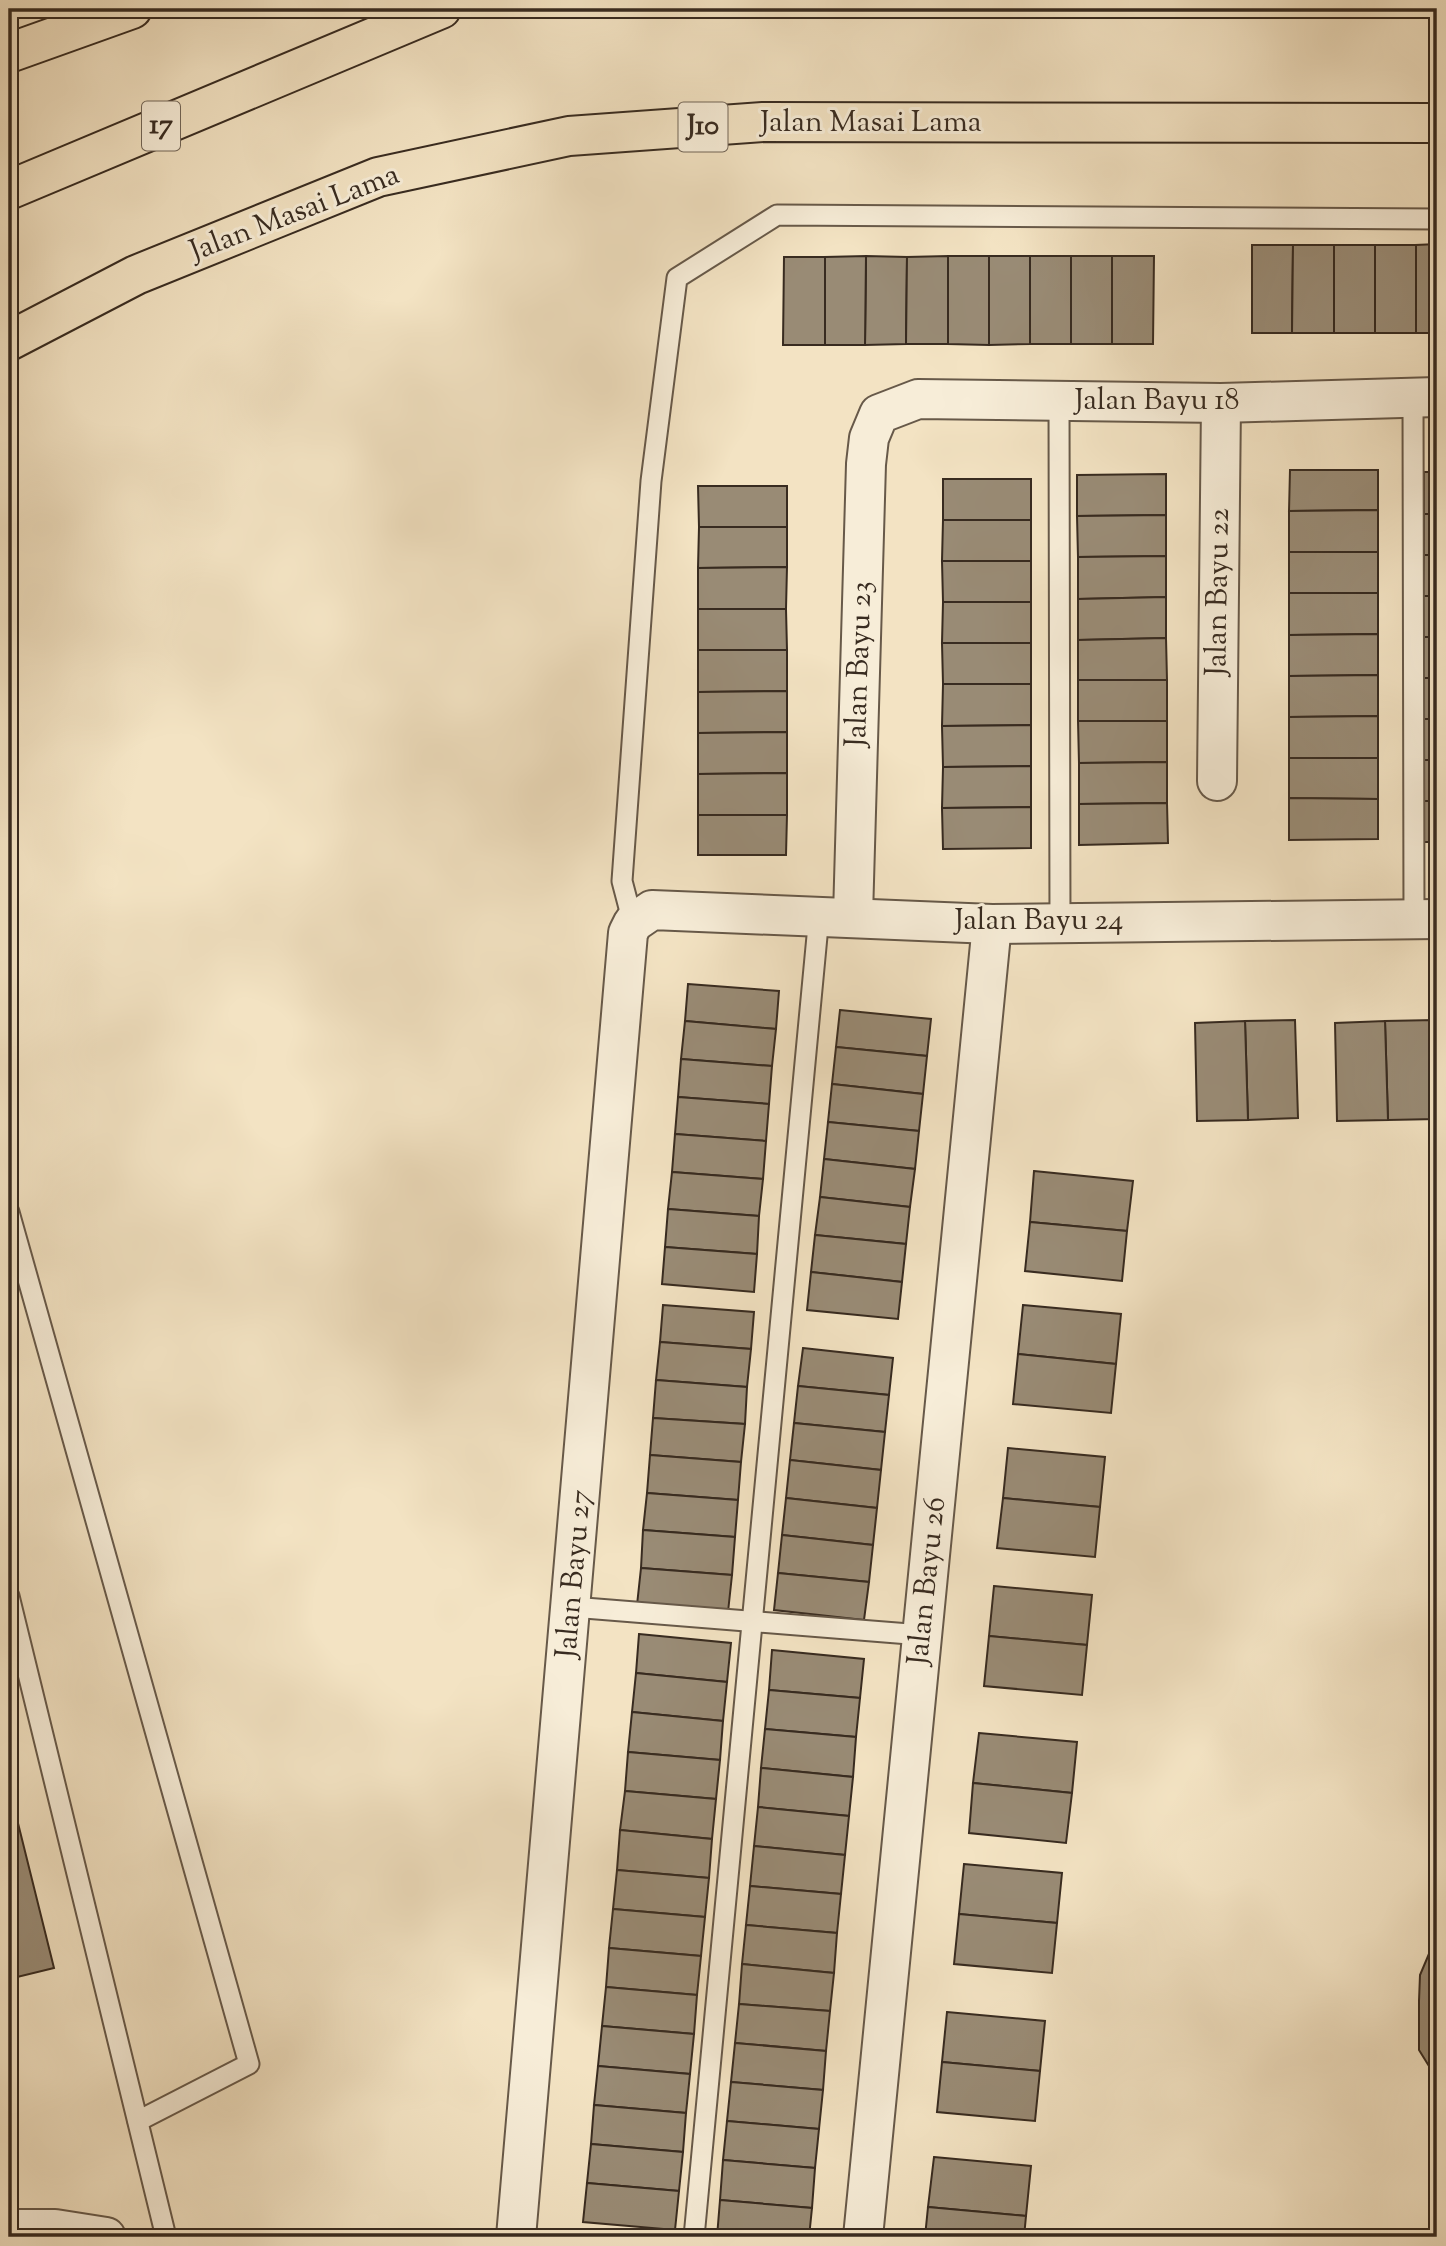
<svg xmlns="http://www.w3.org/2000/svg" width="1446" height="2246" viewBox="0 0 1446 2246" font-family="'Sorts Mill Goudy',serif">
	<style>
		.building { fill: #998b75; stroke: #382b20; stroke-width: 2 }
		.lines { fill: none; stroke-linecap: round; stroke-linejoin: round }
		.service-casing { stroke: #675949; stroke-width: 23 }
		.minor-casing { stroke: #675949; stroke-width: 42 }
		.primary-casing { stroke: #382b20; stroke-width: 42 }
		.trunk-casing { stroke: #382b20; stroke-width: 42 }
		.service { stroke: #f7edd8; stroke-width: 19 }
		.minor { stroke: #f7edd8; stroke-width: 38 }
		.primary { stroke: #f3e3c3; stroke-width: 38 }
		.trunk { stroke: #f3e3c3; stroke-width: 38 }
		.labels { text-anchor: middle; dominant-baseline: central; stroke-width: 6; stroke-linejoin: round; paint-order: stroke }
		.shield { fill: #f7edd8; stroke: #716557; stroke-width: 2 }
		.shield-label { font-size: 28px; font-weight: bold; fill: #382b20 }
		.street-label { font-size: 30px; fill: #382b20; stroke: #f7edd8 }
	</style>
	<rect width="100%" height="100%" fill="#f3e3c3"/>
	<filter id="stains"><feTurbulence type="fractalNoise" baseFrequency=".00286" numOctaves="4"/><feColorMatrix values="0 0 0 0 .2 0 0 0 0 .09 0 0 0 0 .02 0 0 0 .5 -.17"/></filter>
	<radialGradient id="worn" r=".72"><stop offset=".6" stop-color="#630" stop-opacity="0"/><stop offset="1" stop-color="#630" stop-opacity=".3"/></radialGradient>
	<g class="building">
		<path d="M1274,9H1337V11Z"/>
		<path d="M1337,9H1437V13L1337,11Z"/>
		<path d="M1437,244V333H1416V245Z"/>
		<path d="M1252,245H1293L1292,333H1252Z"/>
		<path d="M1293,245H1334V333H1292Z"/>
		<rect x="1334" y="245" width="41" height="88"/>
		<rect x="1375" y="245" width="41" height="88"/>
		<path d="M866,256L907,257L906,344L865,345Z"/>
		<path d="M866,256L865,345H825V257Z"/>
		<path d="M948,256H989V345L948,344Z"/>
		<path d="M948,256V344H906L907,257Z"/>
		<path d="M989,256H1030V344L989,345Z"/>
		<rect x="1030" y="256" width="41" height="88"/>
		<rect x="1071" y="256" width="41" height="88"/>
		<path d="M1112,256H1154L1153,344H1112Z"/>
		<path d="M784,257H825V345H783Z"/>
		<path d="M1290,470H1378V510L1289,511Z"/>
		<rect x="1424" y="472" width="13" height="42"/>
		<path d="M1166,474V515L1077,516V475Z"/>
		<rect x="943" y="479" width="88" height="41"/>
		<path d="M698,486H787V527H699Z"/>
		<path d="M1378,510V552H1289V511Z"/>
		<rect x="1424" y="514" width="13" height="41"/>
		<path d="M1166,515V556L1078,557L1077,516Z"/>
		<path d="M943,520H1031V561H942Z"/>
		<path d="M699,527H787V567L698,568Z"/>
		<rect x="1289" y="552" width="89" height="41"/>
		<path d="M1424,555H1437V596H1423Z"/>
		<path d="M1166,556V597L1078,599V557Z"/>
		<path d="M942,561H1031V602H943Z"/>
		<path d="M787,567L786,609H698V568Z"/>
		<path d="M1289,593H1378V634L1289,635Z"/>
		<path d="M1423,596H1437V637H1424Z"/>
		<path d="M1166,597V638L1078,640V599Z"/>
		<path d="M943,602H1031V643H942Z"/>
		<path d="M698,609H786L787,650H698Z"/>
		<path d="M1378,634V675L1289,676V635Z"/>
		<rect x="1424" y="637" width="13" height="41"/>
		<path d="M1166,638L1167,680H1078V640Z"/>
		<path d="M942,643H1031V684H943Z"/>
		<path d="M698,650H787V691L698,692Z"/>
		<path d="M1378,675V716L1289,717V676Z"/>
		<rect x="1424" y="678" width="13" height="41"/>
		<rect x="1078" y="680" width="89" height="41"/>
		<path d="M943,684H1031V725L942,726Z"/>
		<path d="M787,691V732L698,733V692Z"/>
		<path d="M1378,716V758H1289V717Z"/>
		<rect x="1424" y="719" width="13" height="41"/>
		<path d="M1078,721H1167V762L1079,763Z"/>
		<path d="M1031,725V766L943,767L942,726Z"/>
		<path d="M787,732V773L698,774V733Z"/>
		<path d="M1289,758H1378V799L1289,798Z"/>
		<rect x="1424" y="760" width="13" height="41"/>
		<path d="M1167,762V803L1079,804V763Z"/>
		<path d="M1031,766V807L942,808L943,767Z"/>
		<path d="M787,773V815H698V774Z"/>
		<path d="M1289,798L1378,799V839L1289,840Z"/>
		<rect x="1424" y="801" width="13" height="41"/>
		<path d="M1167,803L1168,843L1079,845V804Z"/>
		<path d="M1031,807V848L943,849L942,808Z"/>
		<path d="M698,815H787L786,855H698Z"/>
		<path d="M688,984L779,991L776,1029L685,1021Z"/>
		<path d="M840,1010L931,1019L927,1056L836,1047Z"/>
		<path d="M1295,1020L1298,1118L1248,1120L1245,1021Z"/>
		<path d="M1435,1020L1437,1119L1388,1120L1385,1021Z"/>
		<path d="M685,1021L776,1029L772,1066L681,1059Z"/>
		<path d="M1245,1021L1248,1120L1197,1121L1195,1023Z"/>
		<path d="M1385,1021L1388,1120L1337,1121L1335,1023Z"/>
		<path d="M836,1047L927,1056L923,1094L832,1084Z"/>
		<path d="M681,1059L772,1066L769,1104L678,1097Z"/>
		<path d="M832,1084L923,1094L919,1131L828,1122Z"/>
		<path d="M678,1097L769,1104L766,1141L675,1134Z"/>
		<path d="M828,1122L919,1131L915,1169L824,1159Z"/>
		<path d="M675,1134L766,1141L763,1179L672,1172Z"/>
		<path d="M824,1159L915,1169L910,1207L820,1197Z"/>
		<path d="M1034,1171L1133,1181L1127,1231L1030,1222Z"/>
		<path d="M672,1172L763,1179L759,1216L668,1209Z"/>
		<path d="M820,1197L910,1207L906,1244L815,1235Z"/>
		<path d="M668,1209L759,1216L757,1254L665,1247Z"/>
		<path d="M1030,1222L1127,1231L1122,1281L1025,1271Z"/>
		<path d="M815,1235L906,1244L902,1282L811,1272Z"/>
		<path d="M665,1247L757,1254L754,1292L662,1284Z"/>
		<path d="M811,1272L902,1282L898,1319L807,1310Z"/>
		<path d="M663,1305L754,1312L751,1349L660,1342Z"/>
		<path d="M1023,1305L1121,1314L1116,1364L1018,1354Z"/>
		<path d="M660,1342L751,1349L747,1387L656,1380Z"/>
		<path d="M803,1348L893,1358L889,1395L798,1386Z"/>
		<path d="M1018,1354L1116,1364L1111,1413L1013,1404Z"/>
		<path d="M656,1380L747,1387L745,1424L653,1418Z"/>
		<path d="M798,1386L889,1395L885,1432L794,1423Z"/>
		<path d="M653,1418L745,1424L741,1462L650,1455Z"/>
		<path d="M794,1423L885,1432L881,1470L790,1460Z"/>
		<path d="M1008,1448L1105,1457L1100,1507L1003,1498Z"/>
		<path d="M650,1455L741,1462L738,1500L647,1493Z"/>
		<path d="M790,1460L881,1470L877,1508L786,1498Z"/>
		<path d="M647,1493L738,1500L735,1537L643,1530Z"/>
		<path d="M786,1498L877,1508L873,1545L782,1535Z"/>
		<path d="M1003,1498L1100,1507L1095,1557L997,1548Z"/>
		<path d="M643,1530L735,1537L732,1575L641,1568Z"/>
		<path d="M782,1535L873,1545L869,1582L778,1573Z"/>
		<path d="M641,1568L732,1575L728,1612L637,1605Z"/>
		<path d="M778,1573L869,1582L864,1620L774,1610Z"/>
		<path d="M994,1586L1092,1595L1087,1645L989,1636Z"/>
		<path d="M639,1634L731,1643L727,1682L636,1673Z"/>
		<path d="M989,1636L1087,1645L1082,1695L984,1686Z"/>
		<path d="M772,1650L864,1659L860,1698L769,1690Z"/>
		<path d="M636,1673L727,1682L723,1721L632,1712Z"/>
		<path d="M769,1690L860,1698L856,1737L765,1729Z"/>
		<path d="M632,1712L723,1721L720,1760L628,1752Z"/>
		<path d="M765,1729L856,1737L853,1777L761,1768Z"/>
		<path d="M979,1733L1077,1742L1072,1793L973,1783Z"/>
		<path d="M628,1752L720,1760L716,1799L625,1791Z"/>
		<path d="M761,1768L853,1777L849,1816L758,1807Z"/>
		<path d="M973,1783L1072,1793L1066,1843L969,1833Z"/>
		<path d="M9,1787L54,1968L9,1979Z"/>
		<path d="M625,1791L716,1799L712,1839L620,1830Z"/>
		<path d="M758,1807L849,1816L845,1855L754,1846Z"/>
		<path d="M620,1830L712,1839L709,1878L617,1870Z"/>
		<path d="M754,1846L845,1855L841,1894L750,1886Z"/>
		<path d="M964,1864L1062,1873L1057,1923L959,1914Z"/>
		<path d="M617,1870L709,1878L705,1917L613,1909Z"/>
		<path d="M750,1886L841,1894L837,1933L746,1925Z"/>
		<path d="M613,1909L705,1917L701,1956L609,1948Z"/>
		<path d="M959,1914L1057,1923L1052,1973L954,1964Z"/>
		<path d="M746,1925L837,1933L834,1973L742,1964Z"/>
		<path d="M1437,1935V2079L1419,2050V2001L1420,1975Z"/>
		<path d="M609,1948L701,1956L697,1995L606,1987Z"/>
		<path d="M742,1964L834,1973L830,2011L739,2004Z"/>
		<path d="M606,1987L697,1995L694,2034L602,2026Z"/>
		<path d="M739,2004L830,2011L826,2051L735,2043Z"/>
		<path d="M947,2012L1045,2021L1040,2071L942,2062Z"/>
		<path d="M602,2026L694,2034L690,2074L598,2066Z"/>
		<path d="M735,2043L826,2051L823,2090L731,2082Z"/>
		<path d="M942,2062L1040,2071L1035,2121L937,2112Z"/>
		<path d="M598,2066L690,2074L686,2113L594,2105Z"/>
		<path d="M731,2082L823,2090L819,2129L727,2121Z"/>
		<path d="M594,2105L686,2113L683,2152L591,2144Z"/>
		<path d="M727,2121L819,2129L815,2168L723,2160Z"/>
		<path d="M591,2144L683,2152L679,2191L587,2183Z"/>
		<path d="M934,2157L1031,2166L1026,2216L928,2207Z"/>
		<path d="M723,2160L815,2168L812,2208L720,2200Z"/>
		<path d="M587,2183L679,2191L675,2230L583,2222Z"/>
		<path d="M720,2200L812,2208L809,2237H717Z"/>
		<path d="M928,2207L1026,2216L1024,2237H925Z"/>
	</g>
	<g class="lines">
		<defs>
			<g id="service">
				<path d="M1413,398L1414,919"/>
				<path d="M1059,401L1060,923"/>
				<path d="M633,923L622,881L651,481L677,278L777,215L1437,219"/>
				<path d="M9,1212L249,2064L138,2121"/>
				<path d="M9,1596L166,2237"/>
				<path d="M572,1607L922,1635"/>
				<path d="M694,2237L819,915"/>
			</g>
			<g id="minor">
				<path d="M1217,781L1221,403"/>
				<path d="M853,916L866,464L869,438L879,414L918,399L1221,403L1437,397"/>
				<path d="M9,2229H55L106,2237"/>
				<path d="M516,2237L628,933L633,923L652,910L992,924L1437,919"/>
				<path d="M863,2237L992,924"/>
			</g>
			<path id="primary" d="M9,341L136,275L378,177L569,136L763,122L1437,123"/>
			<g id="trunk">
				<path d="M9,53L132,9"/>
				<path d="M9,190L441,9"/>
			</g>
		</defs>
		<use href="#service" class="service-casing"/>
		<use href="#minor" class="minor-casing"/>
		<use href="#primary" class="primary-casing"/>
		<use href="#trunk" class="trunk-casing"/>
		<use href="#service" class="service"/>
		<use href="#minor" class="minor"/>
		<use href="#primary" class="primary"/>
		<use href="#trunk" class="trunk"/>
	</g>
	<g class="labels">
		<g class="shield">
			<rect x="142" y="101.5" width="38" height="49" rx="5"/>
			<rect x="678.5" y="102.5" width="49" height="49" rx="5"/>
		</g>
		<g class="shield-label">
			<text x="161" y="126">17</text>
			<text x="703" y="127">J10</text>
		</g>
		<g class="street-label">
			<text x="871" y="123">Jalan Masai Lama</text>
			<text transform="translate(295 214) rotate(-21)">Jalan Masai Lama</text>
			<text x="1157" y="401">Jalan Bayu 18</text>
			<text transform="translate(1219 592) rotate(-89)">Jalan Bayu 22</text>
			<text transform="translate(860 664) rotate(-88)">Jalan Bayu 23</text>
			<text x="1039" y="921">Jalan Bayu 24</text>
			<text transform="translate(575 1574) rotate(-85)">Jalan Bayu 27</text>
			<text transform="translate(928 1581) rotate(-84)">Jalan Bayu 26</text>
		</g>
	</g>
	<rect width="1446" height="2246" fill="none" stroke="#f3e3c3" stroke-width="35"/>
	<rect x="10" y="10" width="1425" height="2225" fill="none" stroke="#382b20" stroke-width="3.5"/>
	<rect x="18" y="18" width="1411" height="2211" fill="none" stroke="#382b20" stroke-width="2"/>
	<rect width="100%" height="100%" filter="url(#stains)"/>
	<rect width="100%" height="100%" fill="url(#worn)"/>
</svg>
